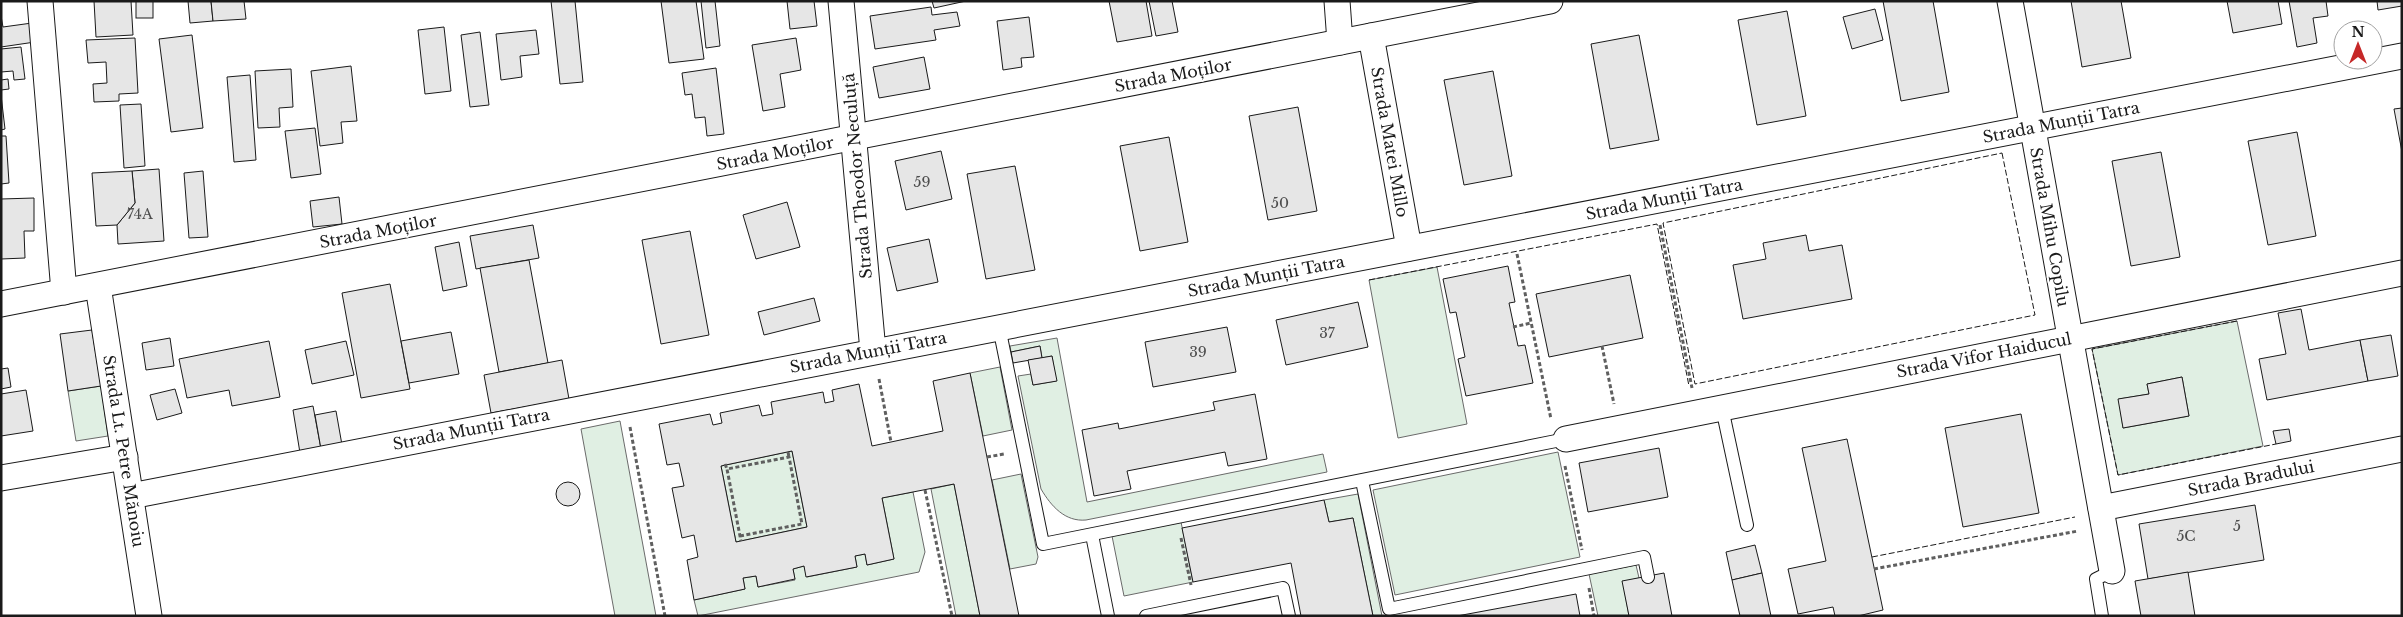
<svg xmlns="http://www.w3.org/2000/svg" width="2403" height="617" viewBox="0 0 2403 617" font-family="'Libre Baskerville',serif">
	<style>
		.green { fill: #e0efe3; stroke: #6a6a6a; fill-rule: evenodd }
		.building { fill: #e6e6e6; stroke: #1a1a1a; fill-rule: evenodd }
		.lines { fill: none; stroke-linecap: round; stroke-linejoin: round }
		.service-casing { stroke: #1a1a1a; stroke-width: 14 }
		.minor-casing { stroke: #1a1a1a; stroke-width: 27 }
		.path { stroke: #5f5f5f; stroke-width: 3; stroke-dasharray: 4 2.5; stroke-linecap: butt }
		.service { stroke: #fff; stroke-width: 12 }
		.minor { stroke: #fff; stroke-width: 25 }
		.fence { stroke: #1a1a1a; stroke-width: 1; stroke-dasharray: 6 2.5; stroke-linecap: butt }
		.labels { text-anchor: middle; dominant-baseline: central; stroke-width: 4; stroke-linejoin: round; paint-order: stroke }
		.number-label { font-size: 14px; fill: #4d4d4d }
		.street-label { font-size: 16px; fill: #1a1a1a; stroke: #fff }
	</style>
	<rect width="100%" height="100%" fill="#fff"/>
	<g class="green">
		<path d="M1437,267L1467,424L1398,438L1369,280Z"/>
		<path d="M2237,321L2263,446L2118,475L2092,349ZM2182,377L2189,416L2123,428L2119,399L2149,394L2147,384Z"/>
		<path d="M1057,338L1087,502L1323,454L1327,472L1086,520C1065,522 1051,506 1041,489L1018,376L1031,374L1033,385L1056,381L1052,356L1042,358L1040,346L1011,352L1010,346Z"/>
		<path d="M1000,367L1012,430L983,436L970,373Z"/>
		<path d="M101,386L108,436L76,441L68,391Z"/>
		<path d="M620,421L656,616H615L581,429Z"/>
		<path d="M792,451L807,527L736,542L721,466Z"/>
		<path d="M1558,452L1580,557L1395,595L1373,490Z"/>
		<path d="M1021,474L1038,557L1036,564L1010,569L992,480Z"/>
		<path d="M954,484L980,616H956L931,489Z"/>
		<path d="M913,492L925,552L919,572L698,616L694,600L745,589L743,578L756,576L758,587L795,580L793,569L804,566L807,577L857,567L855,556L865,554L867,565L894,559L882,498Z"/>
		<path d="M1358,494L1382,616H1373L1353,518L1329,522L1324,500Z"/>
		<path d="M1181,522L1193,582L1124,596L1112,536Z"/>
		<path d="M1636,565L1639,578L1623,582L1629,616H1598L1589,574Z"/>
	</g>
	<g class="building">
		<path d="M94,1H131L133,35L96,37Z"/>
		<rect x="136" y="1" width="17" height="17"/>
		<path d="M188,1H211L213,21L190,23Z"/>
		<path d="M211,1H244L246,19L213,21Z"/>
		<path d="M551,1H575L583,82L560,84Z"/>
		<path d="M661,1H696L704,59L669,63Z"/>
		<path d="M701,1H715L720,46L706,48Z"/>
		<path d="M787,1H814L817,26L790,29Z"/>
		<path d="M932,1H966L934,8Z"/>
		<path d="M1109,1H1146L1152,36L1117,42Z"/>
		<path d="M1149,1H1172L1178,32L1156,36Z"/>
		<path d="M1883,1H1933L1949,92L1901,101Z"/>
		<path d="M2071,1H2121L2131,58L2082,67Z"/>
		<path d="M2227,1H2278L2282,24L2233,33Z"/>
		<path d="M2289,1H2326L2328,16L2313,18L2317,43L2297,47Z"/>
		<path d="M2377,1H2402V6L2378,10Z"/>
		<path d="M931,7L932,15L957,12L960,26L934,30L936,40L875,49L870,16Z"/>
		<path d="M1875,9L1883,40L1852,49L1843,17Z"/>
		<path d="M1787,11L1806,116L1757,125L1738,20Z"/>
		<path d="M1,16L3,27L32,23L35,42L1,47Z"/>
		<path d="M1029,17L1034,57L1021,58L1022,67L1003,70L997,21Z"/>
		<path d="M444,27L451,91L425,94L418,30Z"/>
		<path d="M536,30L539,54L520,56L522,77L501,80L496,34Z"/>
		<path d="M480,32L489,105L470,107L461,35Z"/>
		<path d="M192,35L203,128L171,132L159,39Z"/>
		<path d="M1639,35L1659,140L1610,149L1591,44Z"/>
		<path d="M135,38L138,93L119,94V101L94,102L93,84L107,83L106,62L88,63L86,40Z"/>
		<path d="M796,38L801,70L780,74L785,107L763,111L752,45Z"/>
		<path d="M21,47L25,79L14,80L13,71L1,72V49Z"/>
		<path d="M924,57L930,89L879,98L873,67Z"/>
		<path d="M351,66L357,121L341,122L343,143L320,146L311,71Z"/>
		<path d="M716,68L724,134L707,136L705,117L695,118L692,94L685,95L682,73Z"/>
		<path d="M291,69L293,107L279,108L280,127L258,128L255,71Z"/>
		<path d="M1493,71L1512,176L1464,185L1444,80Z"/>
		<path d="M250,75L256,160L234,162L227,77Z"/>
		<path d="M8,79L9,89L1,90V80Z"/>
		<path d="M1,95L5,129L1,130Z"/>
		<path d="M141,104L145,166L124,168L120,105Z"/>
		<path d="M1298,107L1317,211L1268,220L1249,116Z"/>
		<path d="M2402,108V152L2394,109Z"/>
		<path d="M315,128L321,174L291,178L285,131Z"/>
		<path d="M2297,132L2316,236L2268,245L2248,141Z"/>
		<path d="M1,136H6L9,183L1,184Z"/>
		<path d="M1169,137L1188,242L1140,251L1120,146Z"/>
		<path d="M941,151L952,199L906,210L895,161Z"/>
		<path d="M2161,152L2180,257L2131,266L2112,161Z"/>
		<path d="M1015,166L1035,270L986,279L967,174Z"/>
		<path d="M159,169L164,241L118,244L117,225L135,203L132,171Z"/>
		<path d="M132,171L135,203L117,225L96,226L92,173Z"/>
		<path d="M203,171L208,237L189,238L184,173Z"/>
		<path d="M339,197L342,224L313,227L310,201Z"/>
		<path d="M34,198V231H24L25,258L1,259V199Z"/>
		<path d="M787,202L800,247L756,259L743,215Z"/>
		<path d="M533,225L539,258L476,269L470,236Z"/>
		<path d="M690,231L709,335L661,344L642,240Z"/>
		<path d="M1806,235L1809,251L1842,245L1852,299L1743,319L1733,265L1766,259L1763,243Z"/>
		<path d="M929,239L938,282L897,291L887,248Z"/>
		<path d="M459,242L467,286L443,291L435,247Z"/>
		<path d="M529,260L548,363L499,372L480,268Z"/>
		<path d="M1508,266L1515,302L1509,303L1518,346L1525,345L1533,383L1466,396L1458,359L1465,357L1456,312L1450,313L1443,279Z"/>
		<path d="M1630,275L1643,338L1549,357L1536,294Z"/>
		<path d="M390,284L410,389L361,398L342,293Z"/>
		<path d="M814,298L820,321L764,335L758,312Z"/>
		<path d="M1358,302L1368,347L1286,365L1276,320Z"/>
		<path d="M2301,309L2309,350L2360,340L2368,381L2267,400L2259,359L2286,354L2278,313Z"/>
		<path d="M1227,327L1236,372L1153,387L1145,342Z"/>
		<path d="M92,330L101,386L68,391L60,334Z"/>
		<path d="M451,332L459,374L409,383L401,341Z"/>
		<path d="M2391,335L2398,376L2368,381L2360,340Z"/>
		<path d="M170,338L174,366L146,370L142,343Z"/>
		<path d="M269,341L280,397L232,406L229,390L187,398L179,359Z"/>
		<path d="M346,341L354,375L312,384L305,350Z"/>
		<path d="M1040,346L1042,358L1013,363L1011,352Z"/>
		<path d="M1052,356L1057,381L1033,385L1028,360Z"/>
		<path d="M562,360L569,399L491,413L484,375Z"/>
		<path d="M8,368L11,387L1,389V369Z"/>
		<path d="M970,373L1019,616H980L954,484L882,498L894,559L867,565L865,554L855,556L857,567L806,577L804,566L793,569L795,579L758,587L756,576L743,578L745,589L694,600L687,560L698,557L694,535L682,538L672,488L684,486L679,463L667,465L659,424L710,414L713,425L722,423L720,413L759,405L762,416L773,414L771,402L823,392L825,403L834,401L832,390L859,384L872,446L943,431L933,381ZM792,451L807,527L736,542L721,466Z"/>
		<path d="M2182,377L2189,416L2123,428L2118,399L2149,394L2147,384Z"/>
		<path d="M175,389L182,413L157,420L150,395Z"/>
		<path d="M26,390L33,431L1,436V394Z"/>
		<path d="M1255,394L1267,459L1228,466L1225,452L1127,471L1131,489L1094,496L1082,430L1118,423L1119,429L1215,410L1213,402Z"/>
		<path d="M313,406L321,449L300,453L293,410Z"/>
		<path d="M336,411L342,445L321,449L315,415Z"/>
		<path d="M2021,414L2039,513L1963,527L1945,428Z"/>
		<path d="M2289,429L2291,441L2276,444L2273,431Z"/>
		<path d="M1847,439L1883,610L1858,616H1835L1833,607L1798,614L1788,569L1826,561L1802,448Z"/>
		<path d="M1659,448L1668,497L1588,512L1579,463Z"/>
		<circle cx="568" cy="494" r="12"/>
		<path d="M1324,500L1329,522L1353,518L1373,616H1301L1291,563L1193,582L1182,528Z"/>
		<path d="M2255,505L2264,560L2148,579L2139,524Z"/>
		<path d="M1755,545L1762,573L1732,580L1726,552Z"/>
		<path d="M2188,572L2195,616H2141L2135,581Z"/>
		<path d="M1664,573L1672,616H1629L1622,581Z"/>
		<path d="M1762,573L1771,616H1740L1732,580Z"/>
		<path d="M1576,594L1580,616H1457Z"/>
	</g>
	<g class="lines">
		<defs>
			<g id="service">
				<path d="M999,327L1043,544L1566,439"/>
				<path d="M1722,408L1747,525"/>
				<path d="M1362,481L1389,609L1644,557L1648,577"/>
				<path d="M1092,535L1108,616"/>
				<path d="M1146,616L1283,588L1289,616"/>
				<path d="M2102,616L2096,579L2112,571"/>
			</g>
			<g id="minor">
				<path d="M40,1L64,292"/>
				<path d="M841,1L873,351"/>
				<path d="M1337,1L1340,42"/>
				<path d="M2010,1L2112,571"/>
				<path d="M1371,36L1409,248"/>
				<path d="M98,286L149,616"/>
				<path d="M1,304L1550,1"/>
				<path d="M1566,439L2402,273"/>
				<path d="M1,478L125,457"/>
				<path d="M131,496L2402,56"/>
				<path d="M2101,508L2402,449"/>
			</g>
		</defs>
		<use href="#service" class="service-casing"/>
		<use href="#minor" class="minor-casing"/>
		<g class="path">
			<path d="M1660,225L1692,388"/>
			<path d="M1517,254L1551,419"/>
			<path d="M1513,327L1531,323"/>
			<path d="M1602,346L1614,404"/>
			<path d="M879,379L891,442"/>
			<path d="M630,427L665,616"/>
			<path d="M788,452L789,457"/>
			<path d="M987,457L1004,454"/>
			<path d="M725,464L727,469"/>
			<path d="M1565,466L1582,550"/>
			<path d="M925,490L952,616"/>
			<path d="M740,536L802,524L789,457L727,469L740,536L741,541"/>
			<path d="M1181,538L1191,585"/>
			<path d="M1874,569L2078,531"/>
			<path d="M1589,588L1594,616"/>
		</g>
		<use href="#service" class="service"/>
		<use href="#minor" class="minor"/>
		<g class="fence">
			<path d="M2002,153L2035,315L1695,384L1663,223Z"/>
			<path d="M1369,280L1657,224L1689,386"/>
			<path d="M2237,321L2092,349L2118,475L2276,444"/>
			<path d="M1872,557L2075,517"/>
		</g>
	</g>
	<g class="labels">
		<g class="number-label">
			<text x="922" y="182">59</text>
			<text x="1280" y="203">50</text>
			<text x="140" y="214">74A</text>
			<text x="1327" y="333">37</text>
			<text x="1198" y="352">39</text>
			<text x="2237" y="526">5</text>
			<text x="2186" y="536">5C</text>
		</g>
		<g class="street-label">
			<text transform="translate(1173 75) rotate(-11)">Strada Moților</text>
			<text transform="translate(2061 122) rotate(-11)">Strada Munții Tatra</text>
			<text transform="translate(1390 142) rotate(80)">Strada Matei Millo</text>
			<text transform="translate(775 153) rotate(-11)">Strada Moților</text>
			<text transform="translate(857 176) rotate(-95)">Strada Theodor Neculuță</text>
			<text transform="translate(1664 199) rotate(-11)">Strada Munții Tatra</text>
			<text transform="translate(2050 227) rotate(80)">Strada Mihu Copilu</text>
			<text transform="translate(378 231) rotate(-11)">Strada Moților</text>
			<text transform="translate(1266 276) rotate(-11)">Strada Munții Tatra</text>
			<text transform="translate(868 352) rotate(-11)">Strada Munții Tatra</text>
			<text transform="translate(1984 355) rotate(-11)">Strada Vifor Haiducul</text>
			<text transform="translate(471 429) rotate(-11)">Strada Munții Tatra</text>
			<text transform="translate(124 451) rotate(81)">Strada Lt. Petre Mănoiu</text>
			<text transform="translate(2251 478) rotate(-11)">Strada Bradului</text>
		</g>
	</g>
	<rect width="2403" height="617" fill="none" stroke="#1a1a1a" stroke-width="5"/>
	<g transform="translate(2358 45)"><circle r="24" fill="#ffffff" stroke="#a3a3a3"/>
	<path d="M0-4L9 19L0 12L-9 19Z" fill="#c62828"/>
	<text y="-8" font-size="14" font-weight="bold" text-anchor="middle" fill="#1a1a1a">N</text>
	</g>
</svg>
